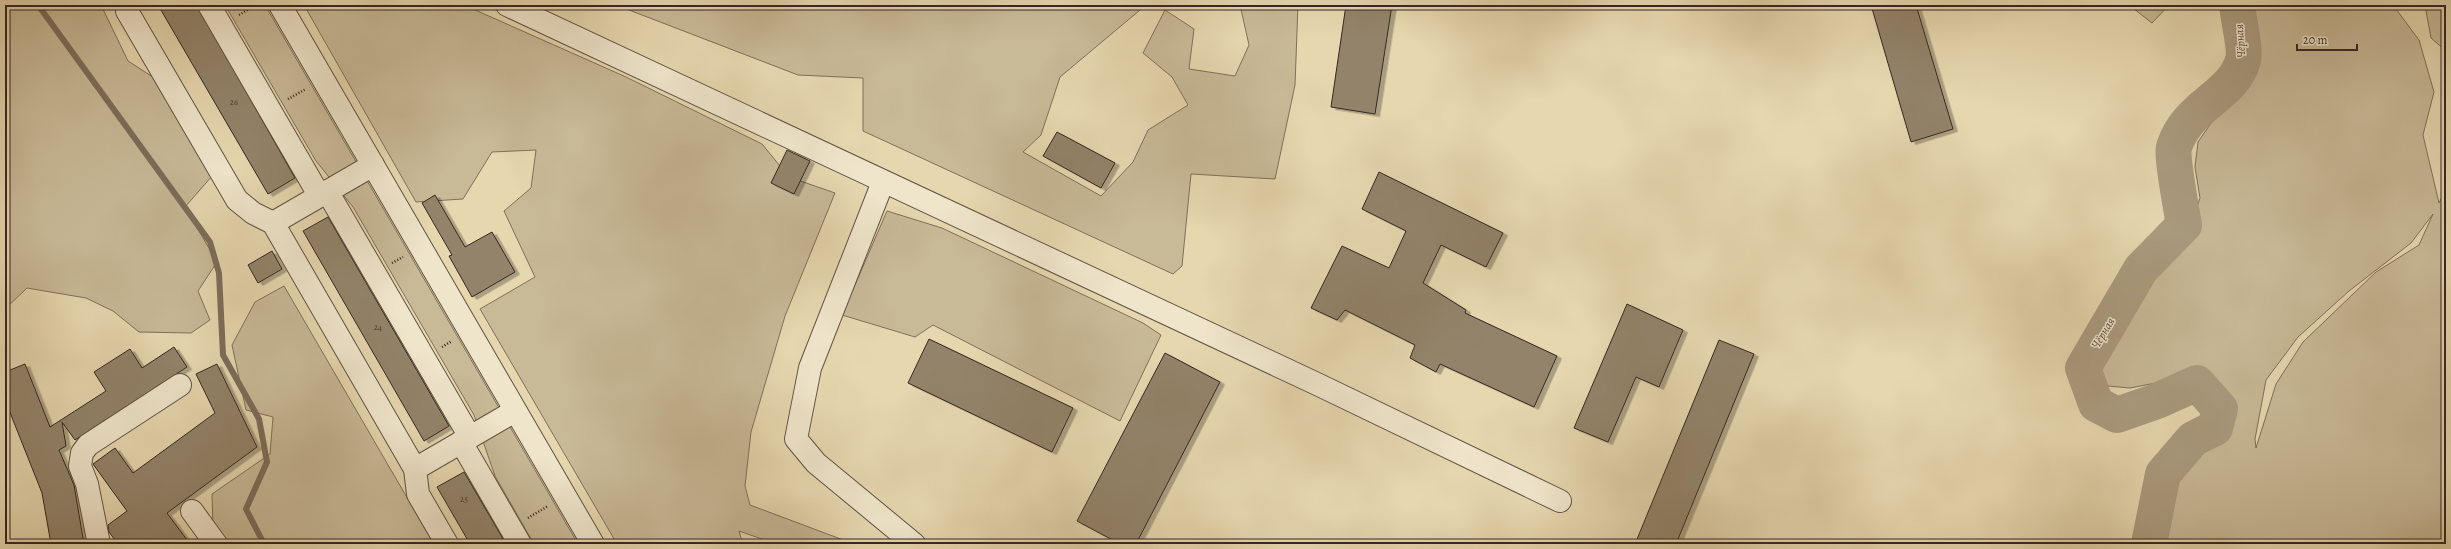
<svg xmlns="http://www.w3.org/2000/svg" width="2451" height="549" viewBox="0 0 2451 549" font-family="Alegreya,serif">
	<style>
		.green { fill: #c8b997; stroke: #7f705c; fill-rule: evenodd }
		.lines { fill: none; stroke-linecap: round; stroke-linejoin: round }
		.stream { stroke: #7c6d5a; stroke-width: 6 }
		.river { stroke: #aa9b7f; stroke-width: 36 }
		.building { fill: #92836b; stroke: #362722; filter: url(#shadow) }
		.minor-casing { stroke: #625345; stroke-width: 24 }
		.path { stroke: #362722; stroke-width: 2.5; stroke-dasharray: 1 2; stroke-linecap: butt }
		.minor { stroke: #efe5cb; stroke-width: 22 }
		.labels { text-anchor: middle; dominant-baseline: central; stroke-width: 3; stroke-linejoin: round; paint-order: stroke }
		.number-label { font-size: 9px; fill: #4d3e34 }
		.water-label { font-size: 12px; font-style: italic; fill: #594a3e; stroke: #efe5cb }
	</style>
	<defs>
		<filter id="shadow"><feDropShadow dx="4.5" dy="2.5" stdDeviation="0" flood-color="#0004"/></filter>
	</defs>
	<rect width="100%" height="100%" fill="#e6d7af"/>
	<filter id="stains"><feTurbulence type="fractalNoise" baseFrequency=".005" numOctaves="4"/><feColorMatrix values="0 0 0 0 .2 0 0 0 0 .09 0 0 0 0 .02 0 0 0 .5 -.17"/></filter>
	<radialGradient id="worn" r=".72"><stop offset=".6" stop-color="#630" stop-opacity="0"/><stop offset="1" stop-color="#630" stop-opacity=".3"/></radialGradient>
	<g class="green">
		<path d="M5,5H101L128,61L159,81L213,175L185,207L217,262L198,291L210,320L191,333L139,332L113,311L86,298L27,288L5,309Z"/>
		<path d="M225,5H265L578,544H534L495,476L474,415L353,207L316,161Z"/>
		<path d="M304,5H464L626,77L762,144L789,177L835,193L785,316L751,432L745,486L750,505L854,544H776L739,531L743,544H617L480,309L535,277L504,211L531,188L536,150L492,152L463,199L416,202Z"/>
		<path d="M616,5H1146L1060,77L1041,135L1023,152L1101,196L1133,162L1148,130L1188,105L1172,77L1143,53L1165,10L1194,29L1189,69L1235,76L1249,45L1240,5H1298L1295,85L1275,179L1191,174L1182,266L1173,274L863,131V78L798,75Z"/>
		<path d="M2129,5H2169L2152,23Z"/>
		<path d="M2228,5H2393L2419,40L2434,92L2423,135L2439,203L2446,188V544H2160L2172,481L2187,463L2208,445L2233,406L2223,389L2197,375L2130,388L2108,386L2094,373L2101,347L2127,314L2143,278L2155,263L2184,242L2200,198L2195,167L2198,142L2244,75L2253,28ZM2433,214L2419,245L2376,272L2303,342L2276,384L2256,448L2255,439L2266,380L2298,337L2349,291L2411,243Z"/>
		<path d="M2425,5H2446V51L2431,38Z"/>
		<path d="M887,211L942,228L1143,323L1161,335L1120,421L933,325L915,337L842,315Z"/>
		<path d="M284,286L434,544H225L213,527L212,494L270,454L273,417L246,410L232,345L255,302Z"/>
	</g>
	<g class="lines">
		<path class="stream" d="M38,5L210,242L219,273L223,355L259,419L267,462L246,509L264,544"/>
		<path class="river" d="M2149,544L2163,474L2193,439L2215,428L2220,409L2197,383L2157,401L2117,415L2096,404L2083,368L2141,269L2184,225C2182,213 2171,154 2174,147C2188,104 2233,97 2243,60C2246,50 2238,17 2237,5"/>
	</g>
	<g class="building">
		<path d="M158,5H197L295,178L268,194Z"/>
		<path d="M1346,5H1392L1375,114L1331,107Z"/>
		<path d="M1871,5H1916L1953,129L1911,142Z"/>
		<path d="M1057,132L1115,163L1101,188L1043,156Z"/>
		<path d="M787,150L810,161L794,194L771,183Z"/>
		<path d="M1379,172L1503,233L1486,267L1441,245L1423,283L1466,310L1465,313L1557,356L1534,407L1440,364L1436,372L1410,358L1415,345L1345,310L1337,320L1311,308L1342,246L1389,268L1406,231L1362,209Z"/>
		<path d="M435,195L465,247L492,232L515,272L472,297L449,256L452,255L422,203Z"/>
		<path d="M328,217L449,426L424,441L303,231Z"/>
		<path d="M272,251L282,269L258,283L248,265Z"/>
		<path d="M1627,304L1683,330L1659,387L1636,377L1608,442L1574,428Z"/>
		<path d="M929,339L1073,408L1052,452L908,383Z"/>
		<path d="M1719,340L1754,354L1676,544H1635Z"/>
		<path d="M174,347L187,367L75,440L62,422L66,446L59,450L74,485L84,544H51L42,493L5,400V372L25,364L50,427L106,391L94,372L130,349L142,368Z"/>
		<path d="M1165,353L1220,382L1136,544H1120L1077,521Z"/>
		<path d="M217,364L257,447L167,513L190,544H118L109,532L108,525L127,511L93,464L115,448L133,473L215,413L196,374Z"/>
		<path d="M464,472L506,544H470L437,487Z"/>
	</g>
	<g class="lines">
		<defs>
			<g id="minor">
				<path d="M127,5V11L237,200L253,213L273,223L415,469L418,494L447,544"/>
				<path d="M209,5L319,195"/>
				<path d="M280,5L593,544"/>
				<path d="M507,5L1317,384L1560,501"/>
				<path d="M883,182L810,368L796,439L816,463L914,544"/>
				<path d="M327,191L470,437"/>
				<path d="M273,223L373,165"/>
				<path d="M461,442L520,544"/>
				<path d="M415,469L515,411"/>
				<path d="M192,511L216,544"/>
				<path d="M99,544L87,484L80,466L82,453L88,445L180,385"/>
			</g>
		</defs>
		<use href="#minor" class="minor-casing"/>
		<g class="path">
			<path d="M239,15L256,5"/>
			<path d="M288,99L306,89"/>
			<path d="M392,263L403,257"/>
			<path d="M442,347L452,341"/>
			<path d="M528,518L548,506"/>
		</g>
		<use href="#minor" class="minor"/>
	</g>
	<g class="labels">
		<g class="number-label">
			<text x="234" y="102">26</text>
			<text x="378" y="327">24</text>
			<text x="464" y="499">25</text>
		</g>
		<g class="water-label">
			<text transform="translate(2240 41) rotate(-94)">Чёрная</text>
			<text transform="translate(2103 333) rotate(-59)">Чёрная</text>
		</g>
	</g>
	<rect width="2451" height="549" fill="none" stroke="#e6d7af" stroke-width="20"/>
	<rect x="6" y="6" width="2439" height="537" fill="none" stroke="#362722" stroke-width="2"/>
	<rect x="10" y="10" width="2431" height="529" fill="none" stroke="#362722"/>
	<path d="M2297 44v6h60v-6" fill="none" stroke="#362722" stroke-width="2"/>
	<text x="2303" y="44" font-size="12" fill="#362722" stroke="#efe5cb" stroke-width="3" paint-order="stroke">20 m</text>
	<rect width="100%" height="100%" filter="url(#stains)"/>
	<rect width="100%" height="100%" fill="url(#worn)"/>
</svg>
